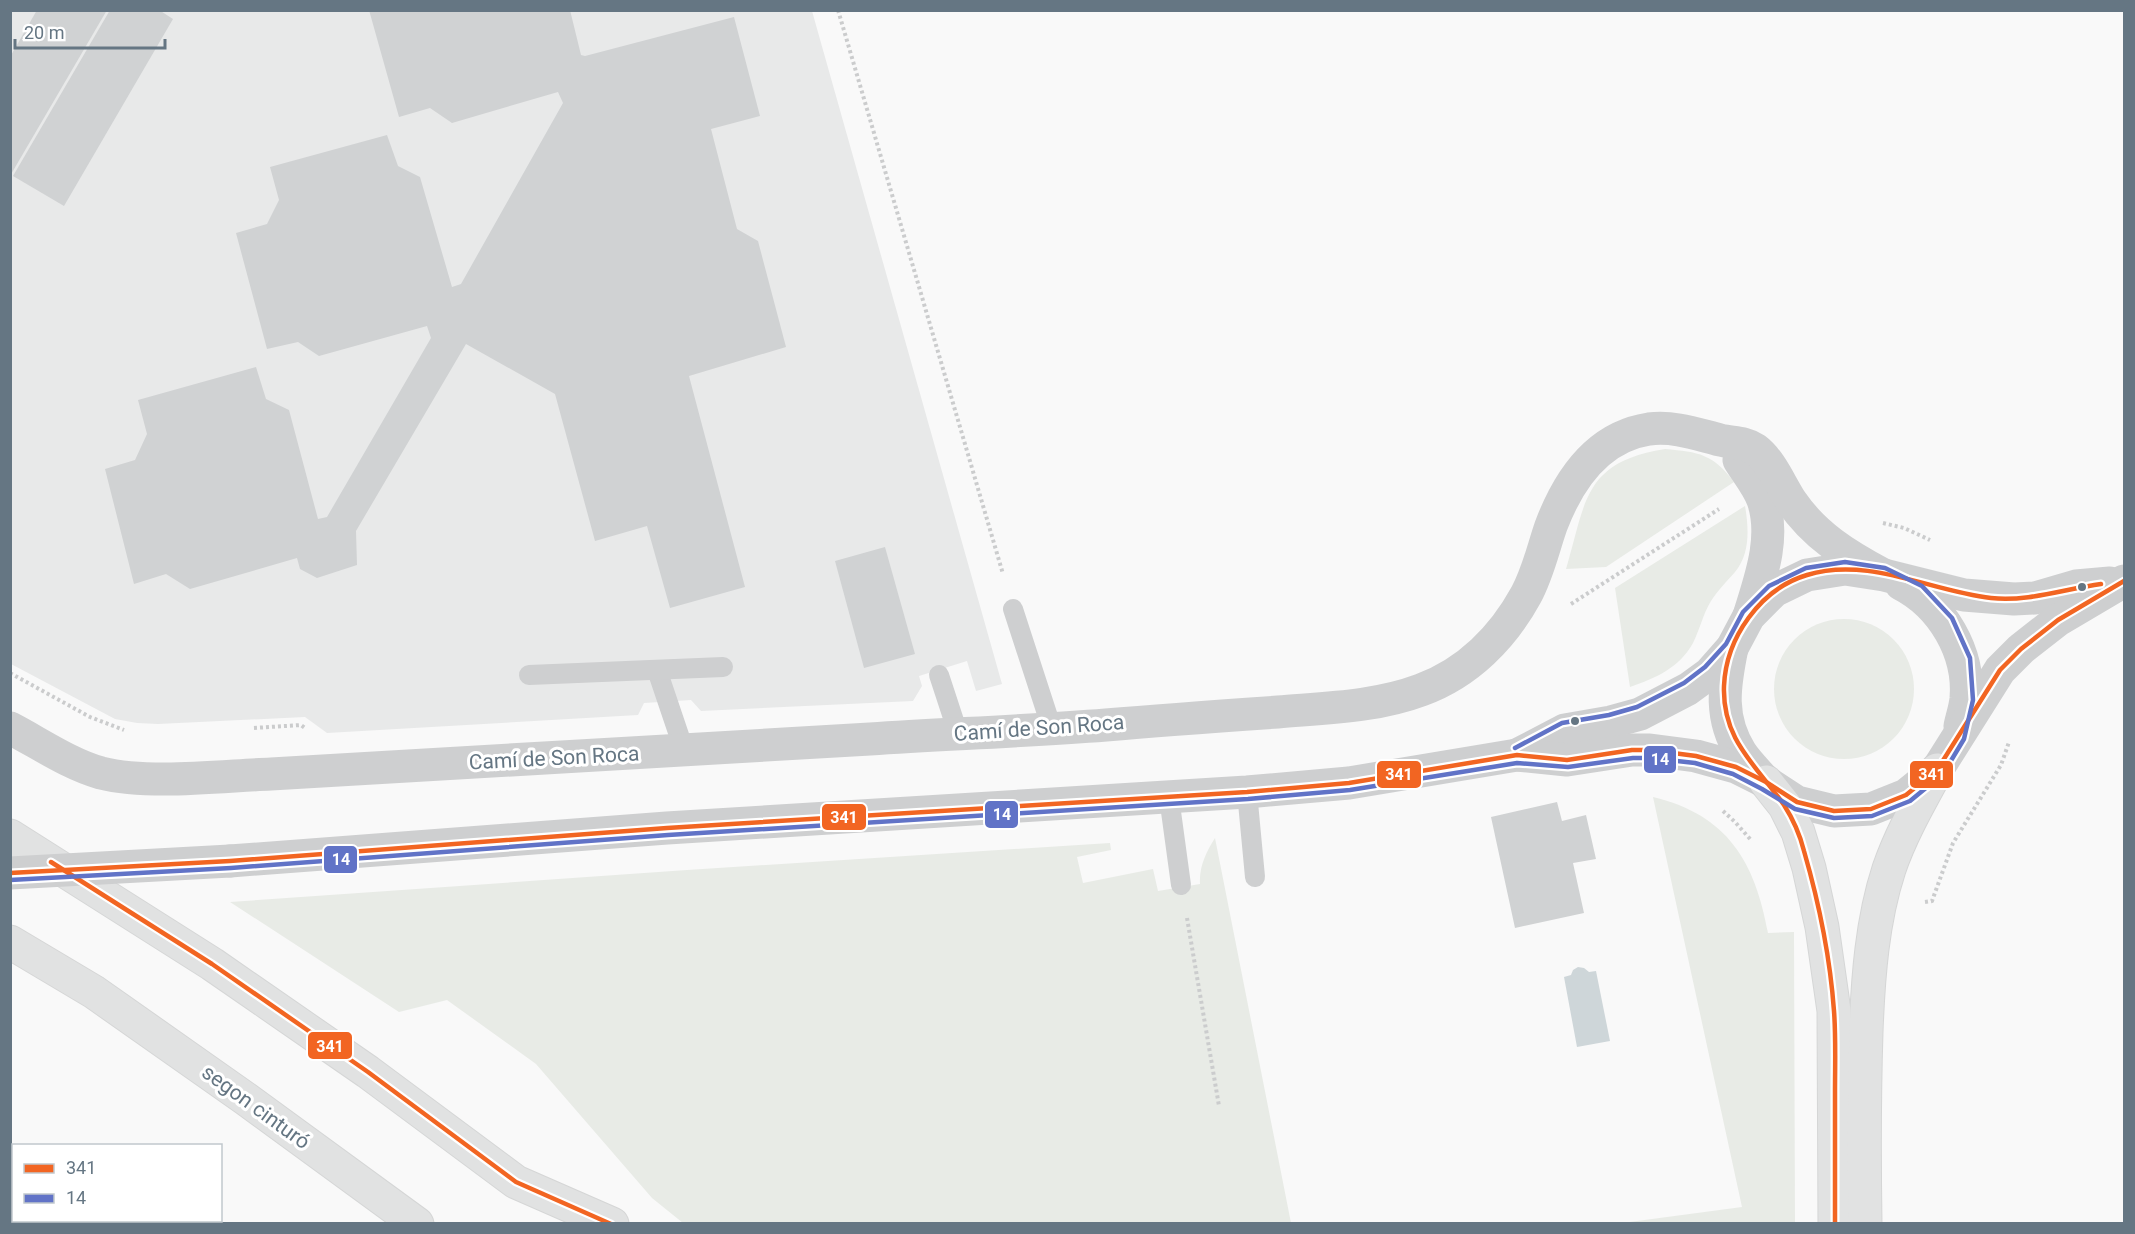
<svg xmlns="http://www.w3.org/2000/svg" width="2135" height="1234" viewBox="0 0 2135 1234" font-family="Roboto,sans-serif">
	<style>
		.built { fill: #e8e9e9 }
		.green { fill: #e8ebe6 }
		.water { fill: #ced6d9 }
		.building { fill: #d0d2d3 }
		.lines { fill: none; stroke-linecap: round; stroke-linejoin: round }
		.trunk-casing { stroke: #d5d6d6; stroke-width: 35 }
		.path { stroke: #cbcccd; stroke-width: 4; stroke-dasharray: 3 3; stroke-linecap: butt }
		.service { stroke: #cecfd0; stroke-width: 20 }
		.minor { stroke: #cecfd0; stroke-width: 33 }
		.tertiary { stroke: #cecfd0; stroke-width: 33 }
		.trunk { stroke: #e1e2e2; stroke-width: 33 }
		.tertiary-bridge { stroke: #cecfd0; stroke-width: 33 }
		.bus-1-casing { stroke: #fff; stroke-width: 9 }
		.bus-2-casing { stroke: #fff; stroke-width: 9 }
		.bus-1 { stroke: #f26522; stroke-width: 4.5 }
		.bus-2 { stroke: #6173c7; stroke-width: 4.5 }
		.bus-dot { fill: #657683; stroke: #fff; stroke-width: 2 }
		.labels { text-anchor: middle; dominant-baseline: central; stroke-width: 6; stroke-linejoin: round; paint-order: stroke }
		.street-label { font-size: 21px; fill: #657683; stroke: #fff }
		.line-badge { stroke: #fff; stroke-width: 2 }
		.badge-label { font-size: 16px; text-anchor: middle; font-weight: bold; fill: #fff }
	</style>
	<rect width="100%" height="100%" fill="#f9f9f9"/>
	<path class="built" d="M10,11H812L1002,684L976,691L967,661L919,676L922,686L913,701L701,711L691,700L644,703L638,715L327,733L305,717L158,724L137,723L115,719L11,664Z"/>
	<g class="green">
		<path d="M1665,449C1699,452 1713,454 1734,482L1606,567L1566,569C1586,502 1583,462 1665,449Z"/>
		<path d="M1745,506C1749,529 1750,554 1735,572C1726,582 1718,590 1711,601C1703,614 1700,629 1693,643C1679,668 1656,678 1630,687L1615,588Z"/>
		<circle cx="1844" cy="689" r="70"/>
		<path d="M1653,797C1728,815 1755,862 1768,933L1794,932L1795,1223H1622L1742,1207Z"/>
		<path d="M1215,838L1291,1223H683L652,1198L536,1064L447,1000L399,1012L230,902L687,870L1110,843L1111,850L1077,857L1083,883L1153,869L1158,891L1200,884C1199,867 1206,852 1215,838Z"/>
	</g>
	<path class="water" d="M1578,967L1584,968L1589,972L1596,971L1610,1041L1577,1047L1564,977L1571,975L1573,970Z"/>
	<g class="building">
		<path d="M37,10H107L10,176V57Z"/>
		<path d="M110,10H159L173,19L64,206L13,176Z"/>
		<path d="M369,10H570L581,55L585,56L734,17L760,116L711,129L737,229L758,241L786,347L689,376L745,587L670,608L647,526L595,541L555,394L466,344L356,531L357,565L317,578L300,569L297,558L190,589L166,574L134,584L105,469L135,460L147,434L138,400L256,367L266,399L289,410L318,519L327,517L431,338L427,326L319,356L298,342L267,349L236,233L267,224L279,200L270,167L387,135L398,166L420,177L452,287L461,284L563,103L558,92L452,123L430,108L399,117Z"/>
		<path d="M885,547L915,654L864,668L835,561Z"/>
		<path d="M1557,802L1562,821L1586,815L1596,859L1573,863L1584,913L1515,928L1491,817Z"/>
	</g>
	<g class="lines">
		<defs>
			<g id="trunk">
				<path d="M1766,782L1785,806L1798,832L1809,868L1822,927L1834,1011L1835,1224"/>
				<path d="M10,836L212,964L368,1072L516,1182L612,1224"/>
				<path d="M10,942L94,992L246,1099L417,1224"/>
				<path d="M1865,1224C1864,1159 1864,1096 1866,1032C1868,978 1872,921 1889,869C1901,834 1919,803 1937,770"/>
			</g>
		</defs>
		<use href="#trunk" class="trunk-casing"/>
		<g class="path">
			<path d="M838,10L1003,574"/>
			<path d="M1883,523L1904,528L1930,540"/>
			<path d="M1571,604L1719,509"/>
			<path d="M10,673L90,717L124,730"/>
			<path d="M254,728L301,725L305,728"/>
			<path d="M1723,811L1735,822L1751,840"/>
			<path d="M1925,902L1932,901L1953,843L2001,765L2009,742"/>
			<path d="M1187,918L1219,1106"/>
		</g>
		<g class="service">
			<path d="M1013,609L1052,729"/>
			<path d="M657,670L684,750"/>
			<path d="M529,675L723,667"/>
			<path d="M939,675L958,733"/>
			<path d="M1247,792L1255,877"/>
			<path d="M1169,797L1181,885"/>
		</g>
		<g class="minor">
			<path d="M1739,460C1747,473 1758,486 1763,500C1776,538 1760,580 1749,616"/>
			<path d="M10,728C39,743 69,764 101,773C149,785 221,776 271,774C471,762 670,751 870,739C948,734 1027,731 1106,725C1163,720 1220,716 1278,712C1325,708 1376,707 1421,690C1468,673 1503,637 1526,595C1538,573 1543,549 1551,526C1568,481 1597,437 1649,429C1675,426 1696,434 1720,440C1732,443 1745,442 1755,449C1771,461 1780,484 1791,501C1814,535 1846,555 1882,574"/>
		</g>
		<g class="tertiary">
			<path d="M1901,584C1942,605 1970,652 1966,699C1965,708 1962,717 1960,726"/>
			<path d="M1732,648C1724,687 1719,718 1741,753C1747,762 1756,771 1763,779"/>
			<path d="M1517,755L1565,730L1611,722L1640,714L1688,689L1710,673L1732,648L1749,616L1774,591L1807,575L1845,569L1884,575L1964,595L2014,599L2035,598L2076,586L2110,583"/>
			<path d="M230,861L667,828L1247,792L1349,783L1517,755L1567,760L1632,750H1650L1696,756L1736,767L1766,782L1797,802L1834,811L1871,809L1906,795L1937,770L2000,670L2021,649L2058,620L2124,581"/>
		</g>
		<use href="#trunk" class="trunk"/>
		<path class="tertiary-bridge" d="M10,873L230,861"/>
		<defs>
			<g id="bus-1">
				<path d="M51,862L212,964L368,1072L516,1182L611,1224"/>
				<path d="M10,873L230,861L667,828L1247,792L1349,783L1517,755L1567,760L1632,750H1650L1696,756L1736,767L1766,782L1797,802L1834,811L1871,809L1906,795L1937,770L2000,670L2021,649L2058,620L2124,581"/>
				<path d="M1835,1224C1835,1180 1835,1136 1835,1092C1835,1065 1836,1037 1834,1011C1830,956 1819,903 1804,851C1800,835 1793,819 1784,805C1756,765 1722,740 1724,686C1726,638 1760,589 1807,575C1868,556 1930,591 1991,598C2028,602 2064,589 2101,584"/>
			</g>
			<path id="bus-2" d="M10,880L231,868L668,835L1248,799L1350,790L1517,763L1568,767L1633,758H1650L1695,763L1733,774L1762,789L1795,809L1834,818L1872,816L1910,801L1943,774L1964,739L1973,700L1970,658L1952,618L1922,586L1885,568L1845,562L1806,568L1769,586L1743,612L1726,644L1705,667L1684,683L1637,707L1609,715L1562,723L1515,748"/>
		</defs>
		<use href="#bus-1" class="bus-1-casing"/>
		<use href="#bus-2" class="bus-2-casing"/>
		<use href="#bus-1" class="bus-1"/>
		<use href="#bus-2" class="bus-2"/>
	</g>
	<g class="bus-dot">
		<circle cx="2082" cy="587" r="5"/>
		<circle cx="1575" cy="721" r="5"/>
	</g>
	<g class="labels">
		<g class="street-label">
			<text transform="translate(1039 728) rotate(-4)">Camí de Son Roca</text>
			<text transform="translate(554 758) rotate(-3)">Camí de Son Roca</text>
			<text transform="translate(256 1107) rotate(36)">segon cinturó</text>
		</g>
	</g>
	<g class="line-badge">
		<rect x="1643" y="745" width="34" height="29" rx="6" fill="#6173c7"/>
		<rect x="1909" y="760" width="45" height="29" rx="6" fill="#f26522"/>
		<rect x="1376" y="760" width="46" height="29" rx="6" fill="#f26522"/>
		<rect x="984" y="800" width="35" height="29" rx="6" fill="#6173c7"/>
		<rect x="821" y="803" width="46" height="28" rx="6" fill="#f26522"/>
		<rect x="323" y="845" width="35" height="29" rx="6" fill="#6173c7"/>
		<rect x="307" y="1031" width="46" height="29" rx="6" fill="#f26522"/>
	</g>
	<g class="badge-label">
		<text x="1660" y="765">14</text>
		<text x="1932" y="780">341</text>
		<text x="1399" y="780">341</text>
		<text x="1002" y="820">14</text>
		<text x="844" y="823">341</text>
		<text x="341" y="865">14</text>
		<text x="330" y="1052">341</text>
	</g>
	<rect width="2135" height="1234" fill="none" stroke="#657683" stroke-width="24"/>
	<rect x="12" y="1144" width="210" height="78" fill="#ffffff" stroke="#c1c8cd" stroke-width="1.5"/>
	<rect x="24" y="1164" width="30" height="9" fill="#f26522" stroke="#c1c8cd" stroke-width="1.5"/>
	<text x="66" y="1174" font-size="18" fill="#657683">341</text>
	<rect x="24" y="1194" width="30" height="9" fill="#6173c7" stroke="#c1c8cd" stroke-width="1.5"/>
	<text x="66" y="1204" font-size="18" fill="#657683">14</text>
	<path d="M15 39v9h150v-9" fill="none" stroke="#657683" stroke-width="3"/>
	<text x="24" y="39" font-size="18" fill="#657683" stroke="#ffffff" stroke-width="4.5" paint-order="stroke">20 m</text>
</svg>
